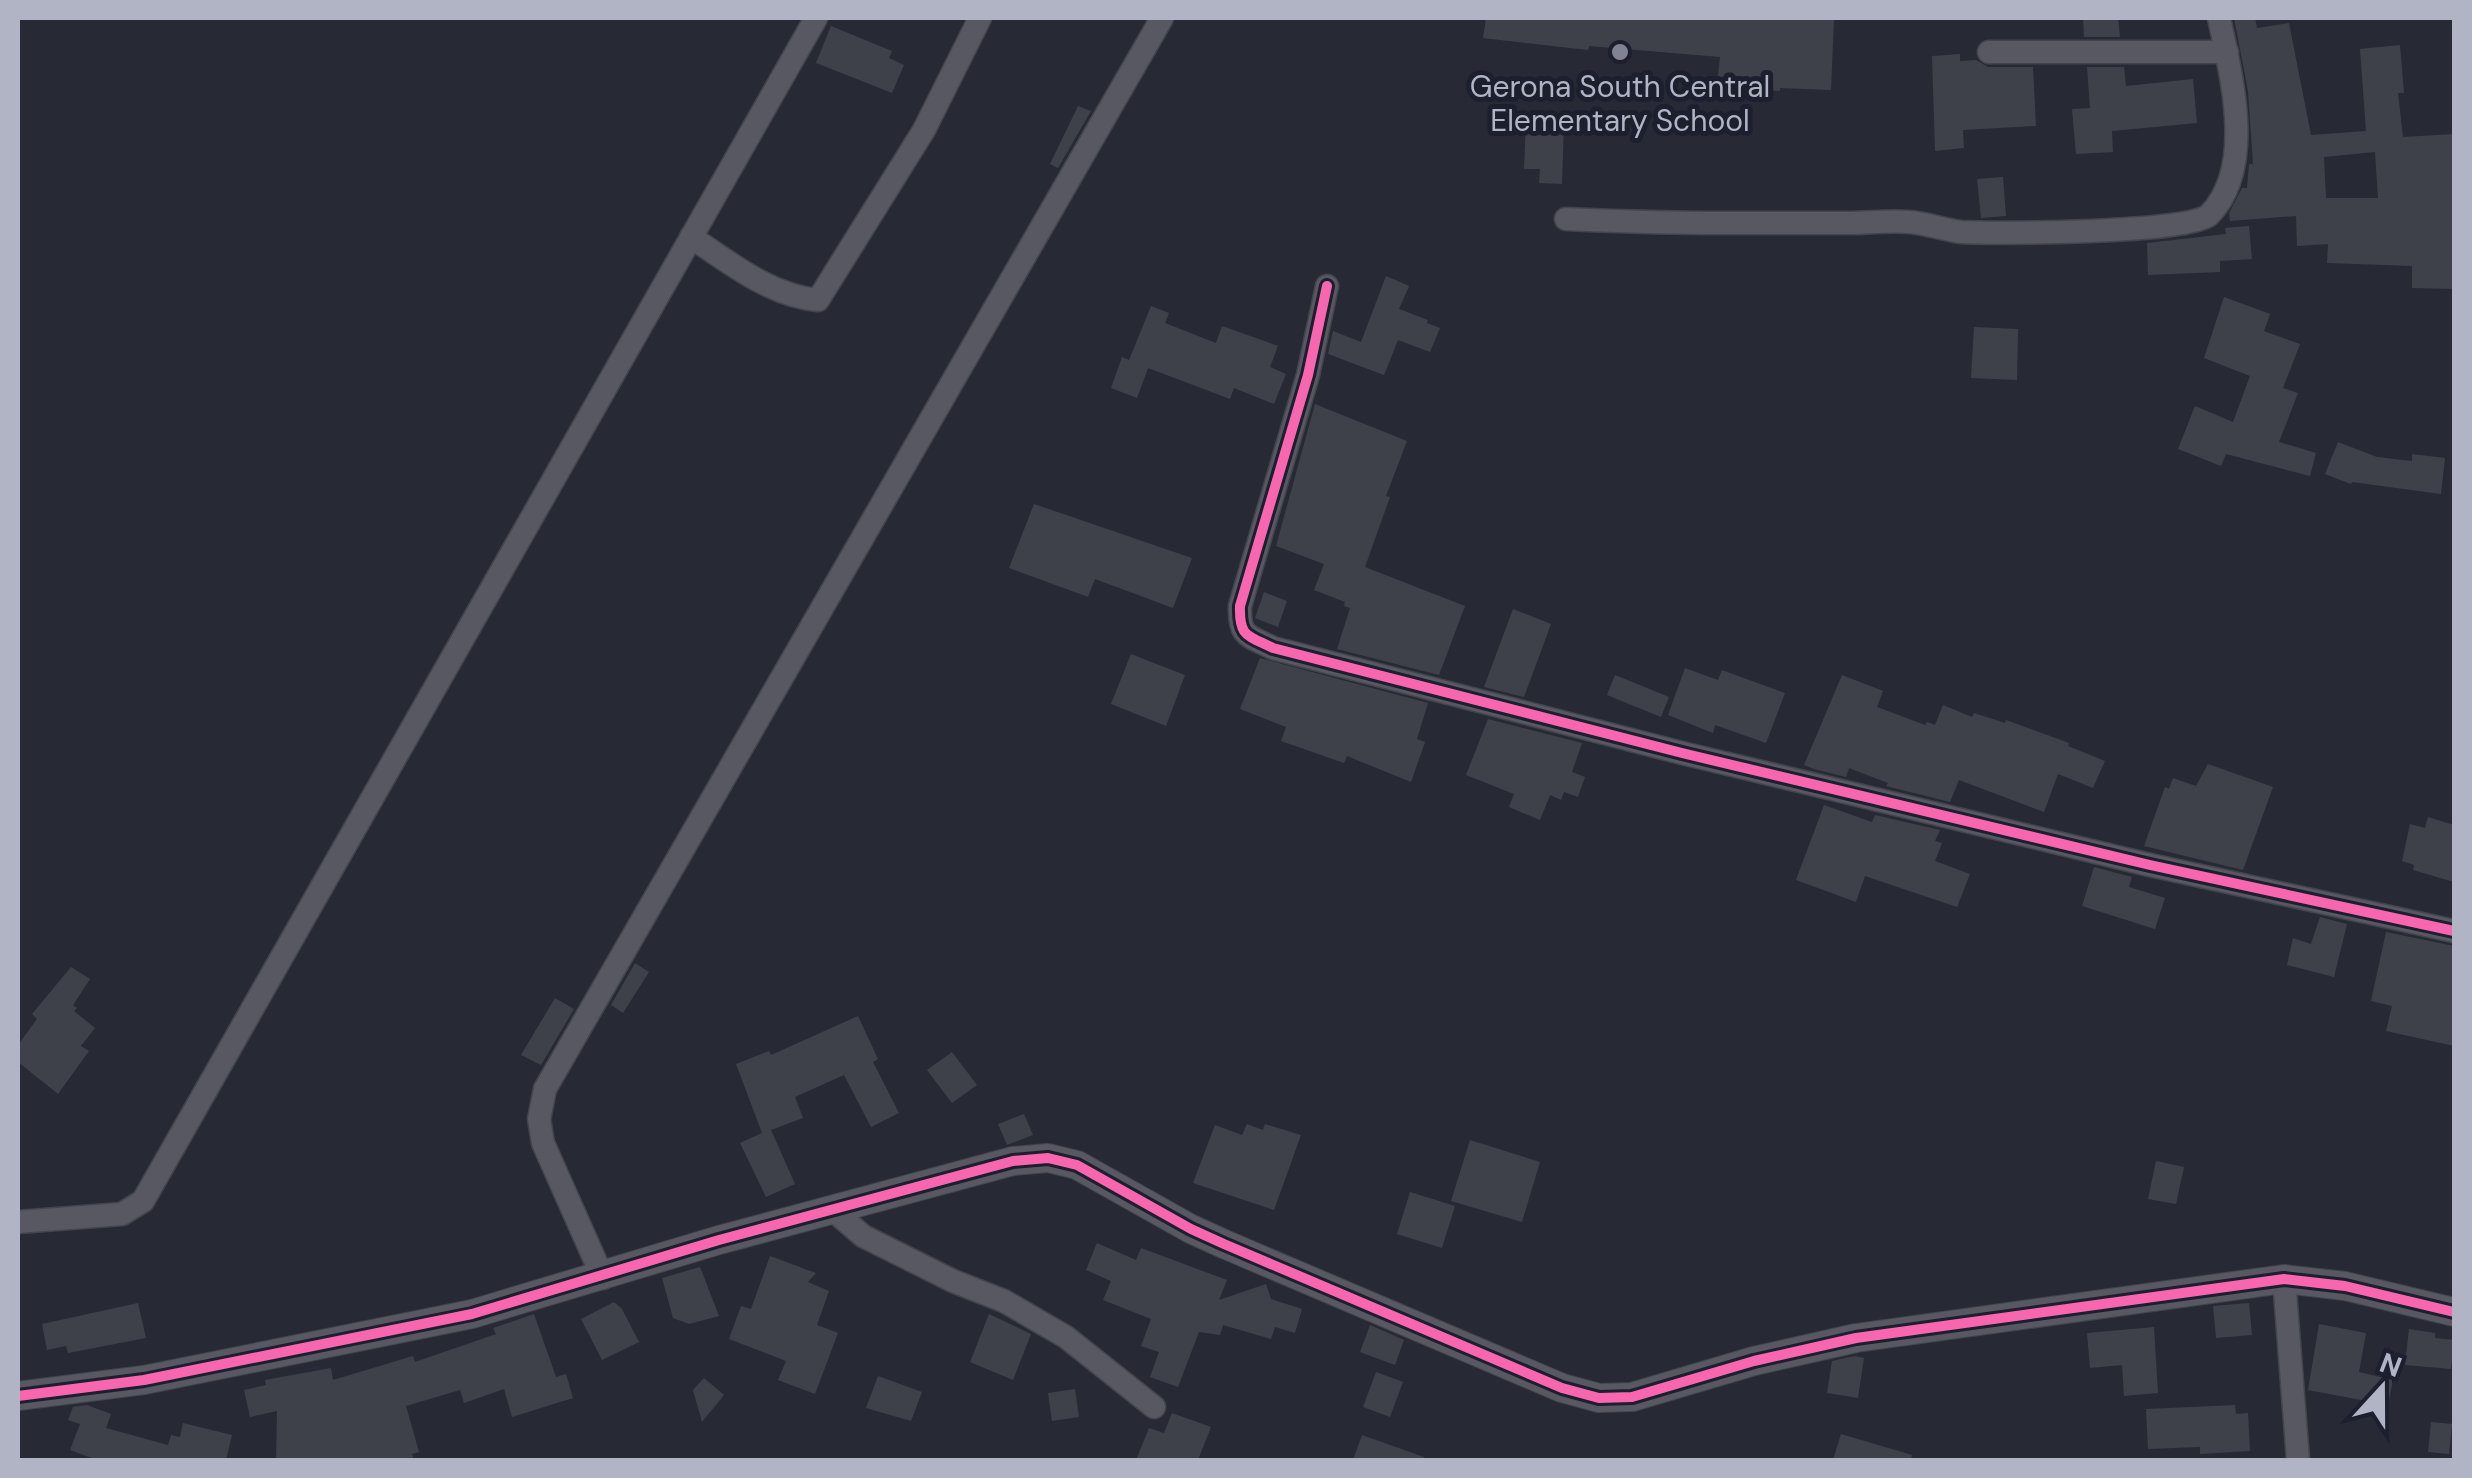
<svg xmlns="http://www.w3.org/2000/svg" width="2472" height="1478" viewBox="0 0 2472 1478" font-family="'DM Sans',sans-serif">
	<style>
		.building { fill: #3f414a; fill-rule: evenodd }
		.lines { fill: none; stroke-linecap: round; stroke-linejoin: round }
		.minor-casing { stroke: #43454d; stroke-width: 25 }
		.tertiary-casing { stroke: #43454d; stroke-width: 30 }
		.minor { stroke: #575861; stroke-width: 22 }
		.tertiary { stroke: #575861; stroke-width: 28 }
		.cycleway-casing { stroke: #1b1f2e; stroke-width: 16 }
		.cycleway { stroke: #f766af; stroke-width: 10 }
		.poi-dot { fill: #808492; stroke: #1b1f2e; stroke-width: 4 }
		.labels { text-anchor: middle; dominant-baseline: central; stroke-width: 10; stroke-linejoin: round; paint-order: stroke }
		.poi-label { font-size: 30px; fill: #b0b4c5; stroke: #1b1f2e }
	</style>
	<rect width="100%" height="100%" fill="#272a34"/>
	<g class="building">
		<path d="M1486,18H1834L1831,90L1780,88V91L1717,86L1720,57L1589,46L1588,50L1483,38Z"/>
		<path d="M2083,18H2118L2120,37H2084Z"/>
		<path d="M2234,18H2255L2257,28L2289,23L2311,135L2366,131L2360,49L2400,45L2404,93H2398L2403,137L2454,134V289L2412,288V266L2327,263L2328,244L2297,246L2296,216L2230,221L2229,213L2242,188H2247L2249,164H2253L2248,91ZM2375,152L2378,198H2326L2324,157Z"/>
		<path d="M831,26L892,51L889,58L904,65L892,93L816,63Z"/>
		<path d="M1960,54V61L1976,60L1988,67H2033L2036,126L1963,130L1964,148L1935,151L1932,56Z"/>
		<path d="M2087,67H2124L2126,86L2193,79L2197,123L2112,131L2113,152L2076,154L2072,109L2090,108Z"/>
		<path d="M1078,106L1091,111L1058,168L1050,164Z"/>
		<path d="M1526,121L1564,123L1562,184L1539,183L1540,169H1524Z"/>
		<path d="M2003,177L2006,216L1981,218L1977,179Z"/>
		<path d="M2249,226L2252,259L2220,261V272L2148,275L2147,243L2226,234L2225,228Z"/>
		<path d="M1386,276L1409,286L1399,309L1428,320L1427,323L1440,328L1430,352L1398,340L1384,375L1328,354L1333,331L1361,342Z"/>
		<path d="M2224,297L2270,314L2264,331L2300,344L2283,388L2298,393L2279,442L2316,453L2310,476L2226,454L2221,466L2178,449L2195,406L2233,422L2250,376L2204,358Z"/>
		<path d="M1151,306L1169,313L1165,323L1216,343L1222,326L1278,346L1270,367L1286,374L1274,404L1234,388L1230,399L1148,368L1137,398L1111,388L1122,357L1129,360Z"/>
		<path d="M1974,327L2018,329L2017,380L1971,378Z"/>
		<path d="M1315,404L1407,441L1386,496L1390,497L1365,567L1465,606L1439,675L1337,649L1350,608L1344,606L1345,602L1314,590L1324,564L1276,546Z"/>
		<path d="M2338,442L2377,457L2412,461V454L2445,458L2441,494L2352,482L2351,484L2325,474Z"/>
		<path d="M1034,504L1192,558L1173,608L1095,579L1088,597L1009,568Z"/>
		<path d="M1264,592L1287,601L1278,627L1255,618Z"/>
		<path d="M1513,609L1551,624L1524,697L1484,687Z"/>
		<path d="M1131,654L1185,675L1166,726L1111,704Z"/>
		<path d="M1260,658L1428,703L1417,739L1425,742L1411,782L1347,756L1344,763L1281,741L1286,727L1240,709Z"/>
		<path d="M1685,668L1718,680L1722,670L1785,693L1766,743L1715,725L1713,733L1668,715Z"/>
		<path d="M1615,675L1669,697L1661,717L1607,695Z"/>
		<path d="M1842,675L1883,691L1877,707L1925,725L1927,722L1935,725L1943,705L1972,717L1974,713L2005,723L2006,720L2069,743L2068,746L2105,761L2093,788L2058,774L2044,812L1959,780L1950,802L1886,786L1888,783L1849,768L1846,777L1814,769L1804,765Z"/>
		<path d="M1488,719L1582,743L1572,772L1585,777L1578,797L1564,792L1561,800L1550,795L1540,820L1509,807L1514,794L1466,775Z"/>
		<path d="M2208,764L2273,787L2243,870L2144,846L2165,787L2169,789L2173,778L2196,786Z"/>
		<path d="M1824,805L1872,822L1875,815L1940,830L1935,841L1942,843L1935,861L1970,874L1957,907L1865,876L1856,902L1796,880Z"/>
		<path d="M2428,817L2454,825V882L2413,870L2414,865L2402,861L2410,824L2425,828Z"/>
		<path d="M2094,867L2132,877L2129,887L2165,898L2155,929L2082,906Z"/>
		<path d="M2320,917L2347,924L2334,977L2287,965L2293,938L2311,944Z"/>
		<path d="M2386,932L2454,946V1046L2386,1031L2392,1006L2371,1001Z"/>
		<path d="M635,963L649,972L623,1013L611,1005Z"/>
		<path d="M71,967L90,979L73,1005L77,1008L74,1011L95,1028L81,1046L89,1051L58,1094L18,1062V1045L37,1019L32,1014Z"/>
		<path d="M555,998L574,1009L541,1065L521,1055Z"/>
		<path d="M858,1016L878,1059L873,1062L899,1113L871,1127L844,1075L795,1097L803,1118L771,1130L795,1184L766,1197L740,1143L762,1133L736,1064L769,1051L771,1055Z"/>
		<path d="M952,1052L977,1085L952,1103L927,1070Z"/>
		<path d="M1024,1114L1033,1135L1007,1145L998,1124Z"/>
		<path d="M1247,1124L1263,1130L1265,1124L1301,1135L1274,1210L1193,1183L1215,1125L1242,1135Z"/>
		<path d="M1470,1140L1540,1162L1522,1222L1451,1201Z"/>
		<path d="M2156,1161L2184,1167L2176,1204L2148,1199Z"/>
		<path d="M1410,1192L1455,1206L1442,1248L1397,1234Z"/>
		<path d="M1097,1243L1136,1260L1141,1248L1227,1280L1219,1300L1266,1284L1271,1299L1302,1309L1295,1333L1275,1327L1271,1339L1223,1325L1220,1335L1199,1332L1178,1387L1150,1377L1159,1352L1141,1346L1151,1319L1103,1300L1111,1281L1086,1270Z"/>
		<path d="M770,1256L816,1273L808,1282L829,1291L817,1325L838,1333L815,1394L778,1380L786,1361L729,1339L741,1306L751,1309Z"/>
		<path d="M700,1267L719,1316L689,1324L673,1318L662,1278Z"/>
		<path d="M614,1302L622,1309L639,1342L602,1360L581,1319Z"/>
		<path d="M138,1303L146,1338L68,1353L66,1346L47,1350L42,1324Z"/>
		<path d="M2249,1303L2252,1335L2216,1338L2213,1306Z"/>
		<path d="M534,1314L556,1377L566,1374L573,1398L512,1417L504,1389L464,1403L460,1390L406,1406L419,1452L412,1454L414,1460H276L277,1411L250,1417L244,1390L266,1385L265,1380L331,1368L333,1380L413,1356L415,1362L496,1334L493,1328Z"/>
		<path d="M989,1314L1031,1334L1013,1380L970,1362Z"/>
		<path d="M2319,1324L2366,1333L2359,1372L2393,1380L2388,1405L2308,1390Z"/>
		<path d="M1370,1325L1404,1340L1395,1365L1360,1352Z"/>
		<path d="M2154,1327L2158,1393L2124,1396L2122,1365L2090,1368L2087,1333Z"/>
		<path d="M2409,1329L2435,1333V1338L2454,1340L2451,1369L2405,1365Z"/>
		<path d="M1855,1356L1864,1358L1858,1398L1827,1393L1832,1361Z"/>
		<path d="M1376,1372L1403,1382L1390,1417L1363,1407Z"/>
		<path d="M878,1376L922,1392L911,1421L866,1408Z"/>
		<path d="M704,1378L724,1395L702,1422L693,1390Z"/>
		<path d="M1075,1389L1079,1417L1052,1421L1048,1393Z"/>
		<path d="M87,1405L111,1414L106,1428L168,1445L171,1435L180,1437L183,1423L232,1435L226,1460H97L70,1450L80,1424L68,1420L73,1407Z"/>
		<path d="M2235,1405L2236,1414L2248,1413L2250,1451L2200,1454V1447L2148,1449L2146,1409Z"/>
		<path d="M1172,1413L1211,1427L1198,1460H1136L1149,1428L1164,1433Z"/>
		<path d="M2431,1422L2452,1424L2449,1454L2428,1452Z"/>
		<path d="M1841,1434L1912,1455L1911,1460H1833Z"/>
		<path d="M1362,1435L1424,1457V1460H1353Z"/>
	</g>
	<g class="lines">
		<defs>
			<g id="minor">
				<path d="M1989,52H2227"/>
				<path d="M1566,219C1660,224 1754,223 1848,223C1868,223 1889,220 1909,222C1927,223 1943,230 1961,232C1996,234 2191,233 2209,215C2256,168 2231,75 2219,18"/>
				<path d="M691,237C730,263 771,296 818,300L924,130L980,18"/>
				<path d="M1327,286L1308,375L1240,606C1239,637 1247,635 1273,648L1682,753L2150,865L2454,931"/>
				<path d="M833,1210L863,1236L953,1281L1004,1301L1066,1337L1154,1407"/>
				<path d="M18,1222L122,1214L143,1201L816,18"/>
				<path d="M603,1278L543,1143L539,1119L545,1089L1162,18"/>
				<path d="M2284,1279L2298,1460"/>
			</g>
			<path id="tertiary" d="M18,1396L144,1380L472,1314L719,1240L1013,1161L1048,1158L1077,1165L1191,1229L1224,1244L1562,1388L1599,1398L1632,1397L1754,1361L1856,1338L2284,1279L2345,1286L2454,1312"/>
		</defs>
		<use href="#minor" class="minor-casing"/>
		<use href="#tertiary" class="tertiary-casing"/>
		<use href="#minor" class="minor"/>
		<use href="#tertiary" class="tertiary"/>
		<defs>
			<g id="cycleway">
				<path d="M1327,286L1308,375L1240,606C1239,637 1247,635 1273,648L1682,753L2150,865L2454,931"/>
				<path d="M18,1396L144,1380L472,1314L719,1240L1013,1161L1048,1158L1077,1165L1191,1229L1224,1244L1562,1388L1599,1398L1632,1397L1754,1361L1856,1338L2284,1279L2345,1286L2454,1312"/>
			</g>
		</defs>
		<use href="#cycleway" class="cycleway-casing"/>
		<use href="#cycleway" class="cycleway"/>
	</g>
	<circle class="poi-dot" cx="1620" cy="52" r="10"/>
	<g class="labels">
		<g class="poi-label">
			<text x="1620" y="86">Gerona South Central<tspan x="1620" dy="34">Elementary School</tspan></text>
		</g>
	</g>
	<rect width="2472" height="1478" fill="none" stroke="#b0b4c5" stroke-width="40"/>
	<g transform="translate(2382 1388) rotate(21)" stroke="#1b1f2e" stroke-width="8" paint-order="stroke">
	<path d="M0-8L18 38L0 25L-18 38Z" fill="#b0b4c5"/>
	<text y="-15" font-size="28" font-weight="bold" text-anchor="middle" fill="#b0b4c5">N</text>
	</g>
</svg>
